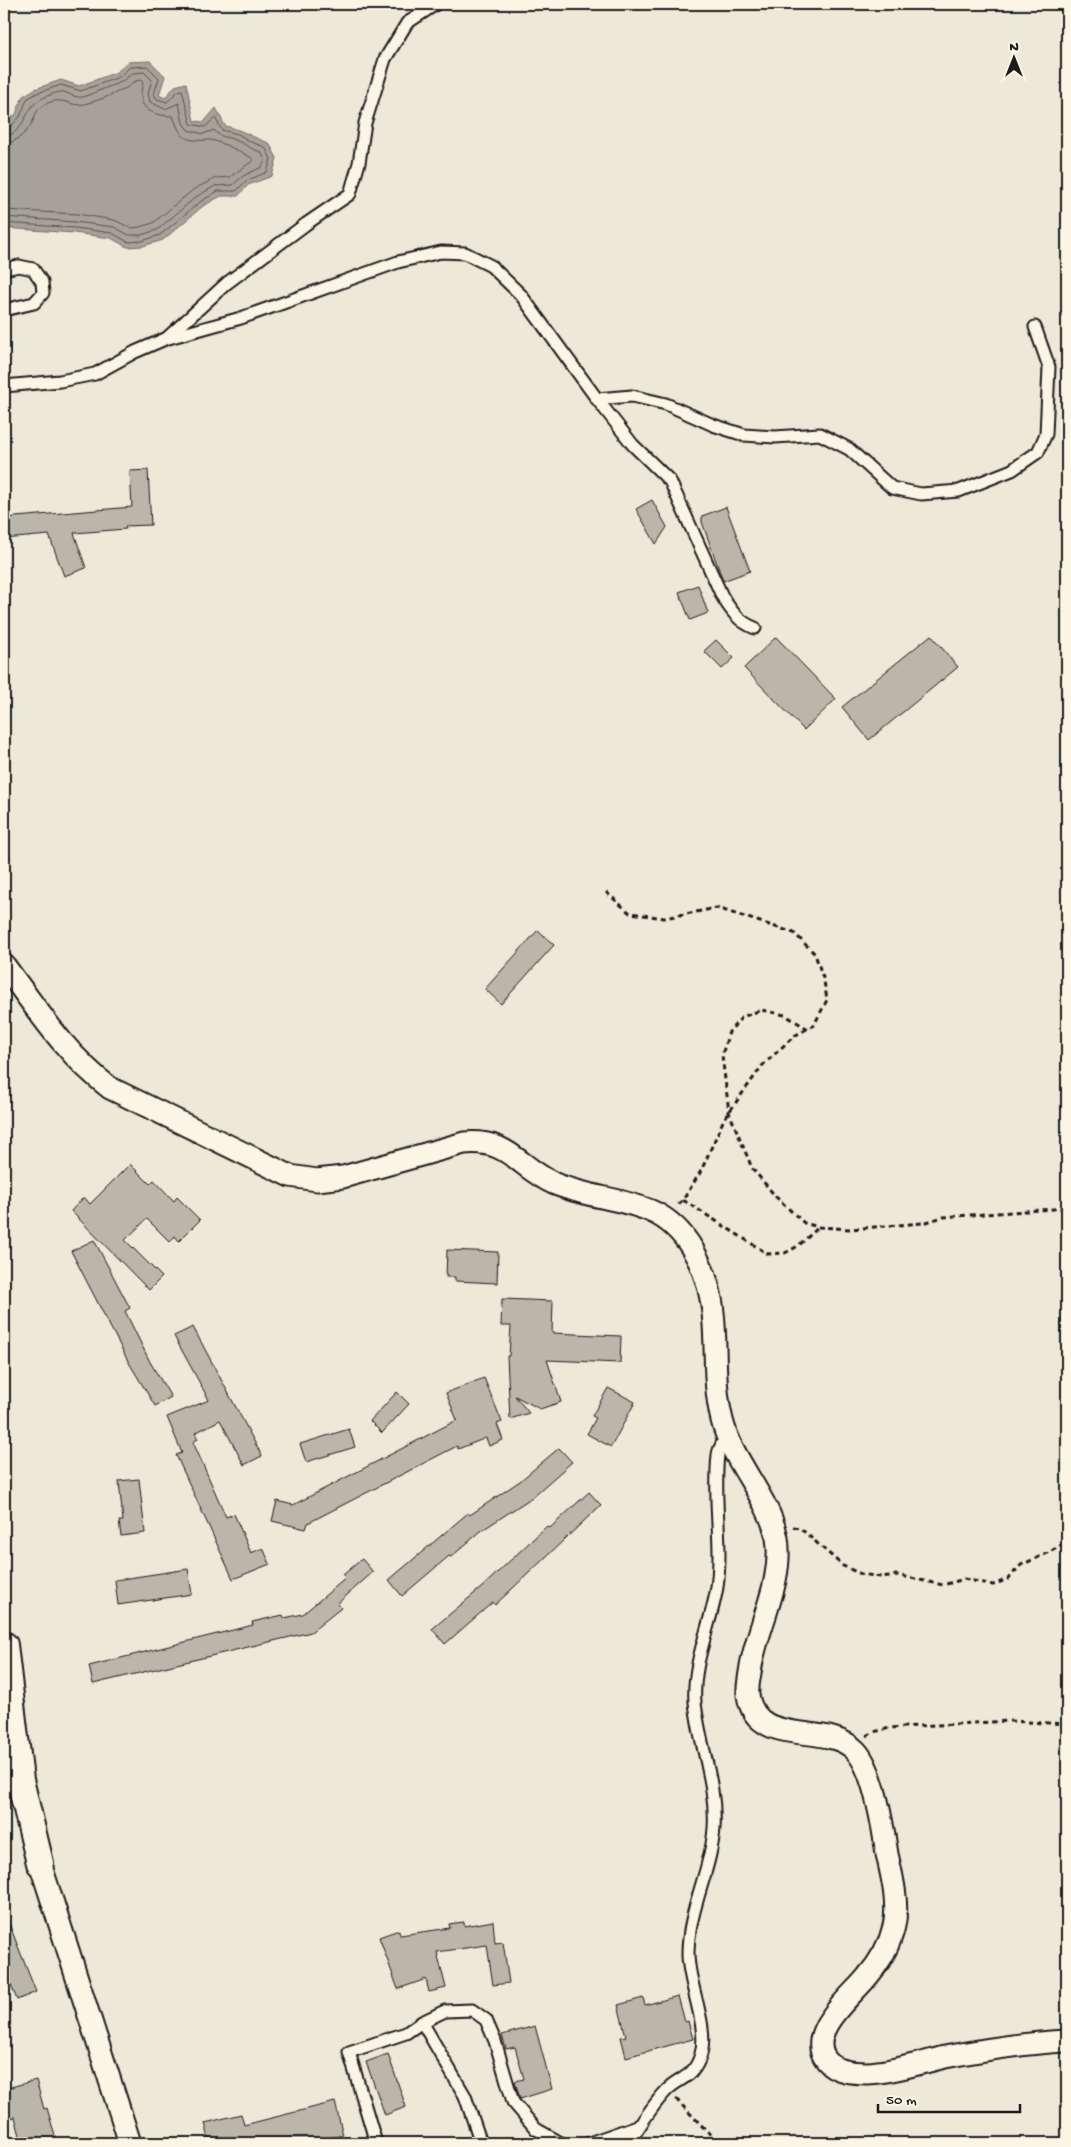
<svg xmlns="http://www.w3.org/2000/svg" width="1071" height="2147" viewBox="0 0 1071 2147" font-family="'Gochi Hand',sans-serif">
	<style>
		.water { fill: #a7a299; stroke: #6f6c67 }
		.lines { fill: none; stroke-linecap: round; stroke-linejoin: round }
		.shore { stroke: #54524e; stroke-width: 1 }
		.building { fill: #bab6aa; stroke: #1c1c1c }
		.service-casing { stroke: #1c1c1c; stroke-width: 15 }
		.minor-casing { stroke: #1c1c1c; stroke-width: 25 }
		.tertiary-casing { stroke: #1c1c1c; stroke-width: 30 }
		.path { stroke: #1c1c1c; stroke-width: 3; stroke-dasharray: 5 4; stroke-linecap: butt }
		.service { stroke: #fcf5e5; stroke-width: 11 }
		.minor { stroke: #fcf5e5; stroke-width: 21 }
		.tertiary { stroke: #fcf5e5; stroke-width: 26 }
	</style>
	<rect width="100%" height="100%" fill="#eee8d9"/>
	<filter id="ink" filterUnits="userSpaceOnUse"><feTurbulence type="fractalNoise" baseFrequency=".02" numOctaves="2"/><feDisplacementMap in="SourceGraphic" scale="10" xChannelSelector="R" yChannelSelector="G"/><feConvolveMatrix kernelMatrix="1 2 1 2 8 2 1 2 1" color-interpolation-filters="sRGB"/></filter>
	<g filter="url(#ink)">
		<path class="water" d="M150,61L165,76L159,95L165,98L175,86L186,83L194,121L204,122L216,108L225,126C241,129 253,138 269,143L277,158L272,176L248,185L238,196H221L203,206L163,240L143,246L127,247L111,238L74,233L4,228V130L7,121L16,114L23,96L35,89L61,80L79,86L117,72L128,62Z"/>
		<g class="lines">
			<g class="shore">
				<path d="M4,130L9,128L20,117L27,99L37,93L61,85L81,91L119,77L130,67L147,66L159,78L154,94L157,99L167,102L178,91L182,90L191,124L205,127L215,118L222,130L238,134L251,142L265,147L271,159L267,172L246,181L236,191H218L200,202L160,235L142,241L128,242L112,233L75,228L4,223"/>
				<path d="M4,136C25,135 25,106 41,99C47,96 57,91 64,92C70,94 75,98 83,97L121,82L133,73L144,72L152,80L148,93L150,102L165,109L179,103L183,123L188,130L203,134L214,130C220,138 226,136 235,140C244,143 250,149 261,152L265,160L262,167L243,176L233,185L215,186L196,197L157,230L141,235H129L114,227L75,222L4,217"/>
				<path d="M4,144C16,143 28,132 33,121C35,116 36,111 40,108C61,92 68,108 84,104C98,101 112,95 124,89C131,86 133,80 141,80L143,83C135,108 151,116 173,116C182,140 184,141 210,140C216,140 250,155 254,160L230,177L216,178L194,189L153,223L140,227L131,228L114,220L77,214L4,210"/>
			</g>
		</g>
		<g class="building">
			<path d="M148,470L151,525L125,526L126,529L74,533L86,568L64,576L49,535L4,539V518L132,507L130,471Z"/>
			<path d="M652,500L667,527L656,544L636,509Z"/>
			<path d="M726,507L750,571L723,581L702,522V516Z"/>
			<path d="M698,585L708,613L690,620L679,592Z"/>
			<path d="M931,635L958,667L869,740L842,707Z"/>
			<path d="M776,637L836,699L804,730L744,668Z"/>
			<path d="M716,640L734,658L722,669L704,651Z"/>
			<path d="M538,930L554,945L501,1004L485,989Z"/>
			<path d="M130,1164L150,1184L154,1180L174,1201L177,1197L200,1220L179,1241L175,1236L170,1242L147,1219L125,1240L162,1277L149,1290L71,1211L84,1197L90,1204Z"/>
			<path d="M94,1240L130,1308L125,1311L150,1362L171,1397L155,1406L128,1361L71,1251Z"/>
			<path d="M447,1250L498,1252L497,1283L455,1281V1277H446Z"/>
			<path d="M502,1299L553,1301L552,1333L621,1336L620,1363L547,1360L561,1402L540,1409L515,1396L529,1413L510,1419L507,1356H509L511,1326H501Z"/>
			<path d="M193,1327L262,1456L244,1465L220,1420L195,1433L198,1439L193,1442L226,1517L234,1514L251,1553L263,1548L270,1564L233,1579L176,1455L182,1453L167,1417L209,1400L174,1336Z"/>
			<path d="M484,1378L502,1422L497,1424L503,1440L489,1446L486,1438L458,1449L457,1446L308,1523L306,1529L272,1521L277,1501L293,1505L457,1420L446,1393Z"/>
			<path d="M608,1388L635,1402L611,1447L587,1434L596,1418L592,1416Z"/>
			<path d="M397,1392L409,1404L382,1433L370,1421Z"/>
			<path d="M349,1429L355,1447L306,1462L300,1444Z"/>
			<path d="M559,1448L572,1462L531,1498L481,1531L451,1557L449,1556L402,1596L389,1580L468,1513L470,1515L520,1481Z"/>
			<path d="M139,1479L145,1533L121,1536L119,1521H123L119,1481Z"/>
			<path d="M589,1492L601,1505L495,1605L493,1602L445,1644L432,1629L481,1588L547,1526L550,1528Z"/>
			<path d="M362,1559L373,1572L337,1604L341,1608L311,1632L93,1684L89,1666L253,1625L252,1622L283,1615L284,1618L303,1614L346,1578L343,1575Z"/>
			<path d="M188,1569L192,1594L118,1605L115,1580Z"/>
			<path d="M4,1911L36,1992L17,2000L4,1967Z"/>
			<path d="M493,1921L495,1943L503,1942L509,1983L493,1985L487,1945L437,1952L446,1988L429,1992L426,1979L398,1989L379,1937L399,1930L400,1935L450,1928L449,1924L464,1922V1926Z"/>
			<path d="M678,1996L685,2022L688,2021L693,2039L626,2057L621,2037L626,2036L618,2005L643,1998L645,2005Z"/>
			<path d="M535,2026L552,2089L520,2099L515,2081L524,2079L515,2047L506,2049L502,2035Z"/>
			<path d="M388,2054L406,2107L385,2115L366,2062Z"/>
			<path d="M36,2080L44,2109L47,2108L57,2143H22L15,2117L10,2118L4,2089Z"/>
			<path d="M335,2102L343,2135L310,2143H210L205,2123L241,2114L244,2125Z"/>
		</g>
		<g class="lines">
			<defs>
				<g id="service">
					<path d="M4,269L19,266L33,269L42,282L43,293L34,303L4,310"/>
					<path d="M168,337L227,283L306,224L350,194L359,163L365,123L385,59L407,23L436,4"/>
					<path d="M4,386L60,381L95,374L135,352L165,339L241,318L398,262L441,252L465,253L491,266L521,295L597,399L633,445L670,481L722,596C731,611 739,622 755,628"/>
					<path d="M597,399L632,396L666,404L713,425L744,435L775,437L820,434L849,449L892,488L921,494L959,491L1012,470L1038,452L1046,434L1049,367L1035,327"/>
					<path d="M422,2022L465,2096L481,2143"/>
					<path d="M376,2143L349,2052L406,2033L422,2022L445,2011L472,2010L486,2020L495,2041L513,2102L536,2129L561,2143"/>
					<path d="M589,2143L640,2125"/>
					<path d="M629,2143C640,2125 652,2106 666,2091C679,2077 694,2079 701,2054C709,2026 688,1984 688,1954C688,1910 711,1871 714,1828C717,1785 699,1744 695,1702C692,1663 711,1625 717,1587C723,1544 713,1499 718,1455C718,1449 724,1441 727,1435"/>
				</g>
				<g id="minor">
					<path d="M4,965C37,1009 66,1055 110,1088L290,1176L317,1180L343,1177L464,1143C509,1139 517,1166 553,1183C585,1197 621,1198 651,1211C669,1219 683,1233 693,1250C727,1308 707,1360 722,1420C732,1462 769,1497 777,1538C784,1580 758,1625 751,1666C750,1675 747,1685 748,1695C756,1750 827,1720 856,1751C874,1770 883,1827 887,1854C892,1876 899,1904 894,1926C890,1944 879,1963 867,1977C851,1997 804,2033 827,2061C836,2072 853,2073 867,2073C892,2072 920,2063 945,2057C986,2049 1026,2043 1067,2041"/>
					<path d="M40,1863L130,2143"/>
				</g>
				<path id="tertiary" d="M4,1645L20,1780L40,1863"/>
			</defs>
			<use href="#service" class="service-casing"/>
			<use href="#minor" class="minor-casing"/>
			<use href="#tertiary" class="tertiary-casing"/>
			<g class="path">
				<path d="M606,892L630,913L664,918L717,908L794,933L815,954L824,981L827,1000L814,1025L794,1036L762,1066L724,1119L701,1171L683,1200L677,1205"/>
				<path d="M808,1029L785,1015L761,1010L742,1017L729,1032L722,1055L729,1112L752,1168L776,1197L804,1223L819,1227L850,1229L923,1223L943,1217L1067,1208"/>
				<path d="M683,1200L768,1254L785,1253L798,1246L819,1227"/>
				<path d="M793,1527L800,1528L843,1566L861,1574L881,1577L897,1575L943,1585L964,1579L993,1585L1008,1579L1021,1565L1048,1553L1067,1542"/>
				<path d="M867,1736L873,1732L890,1728L917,1726L1009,1721L1067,1724"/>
				<path d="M676,2099L708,2132L723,2143"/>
			</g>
			<use href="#service" class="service"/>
			<use href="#minor" class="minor"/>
			<use href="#tertiary" class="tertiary"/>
		</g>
	</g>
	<rect width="1071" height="2147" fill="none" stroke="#fcf5e5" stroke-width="20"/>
	<rect x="10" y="10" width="1051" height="2127" fill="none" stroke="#1c1c1c" stroke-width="2" filter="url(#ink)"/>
	<g transform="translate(1014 58)" stroke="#fcf5e5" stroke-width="4" paint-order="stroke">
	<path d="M0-4L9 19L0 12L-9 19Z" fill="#1c1c1c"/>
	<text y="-8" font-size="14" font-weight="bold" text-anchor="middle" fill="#1c1c1c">N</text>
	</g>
	<path d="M878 2104v8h142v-8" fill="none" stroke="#1c1c1c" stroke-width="2.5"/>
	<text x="886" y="2104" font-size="15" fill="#1c1c1c" stroke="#fcf5e5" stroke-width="4" paint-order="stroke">50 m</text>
</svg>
